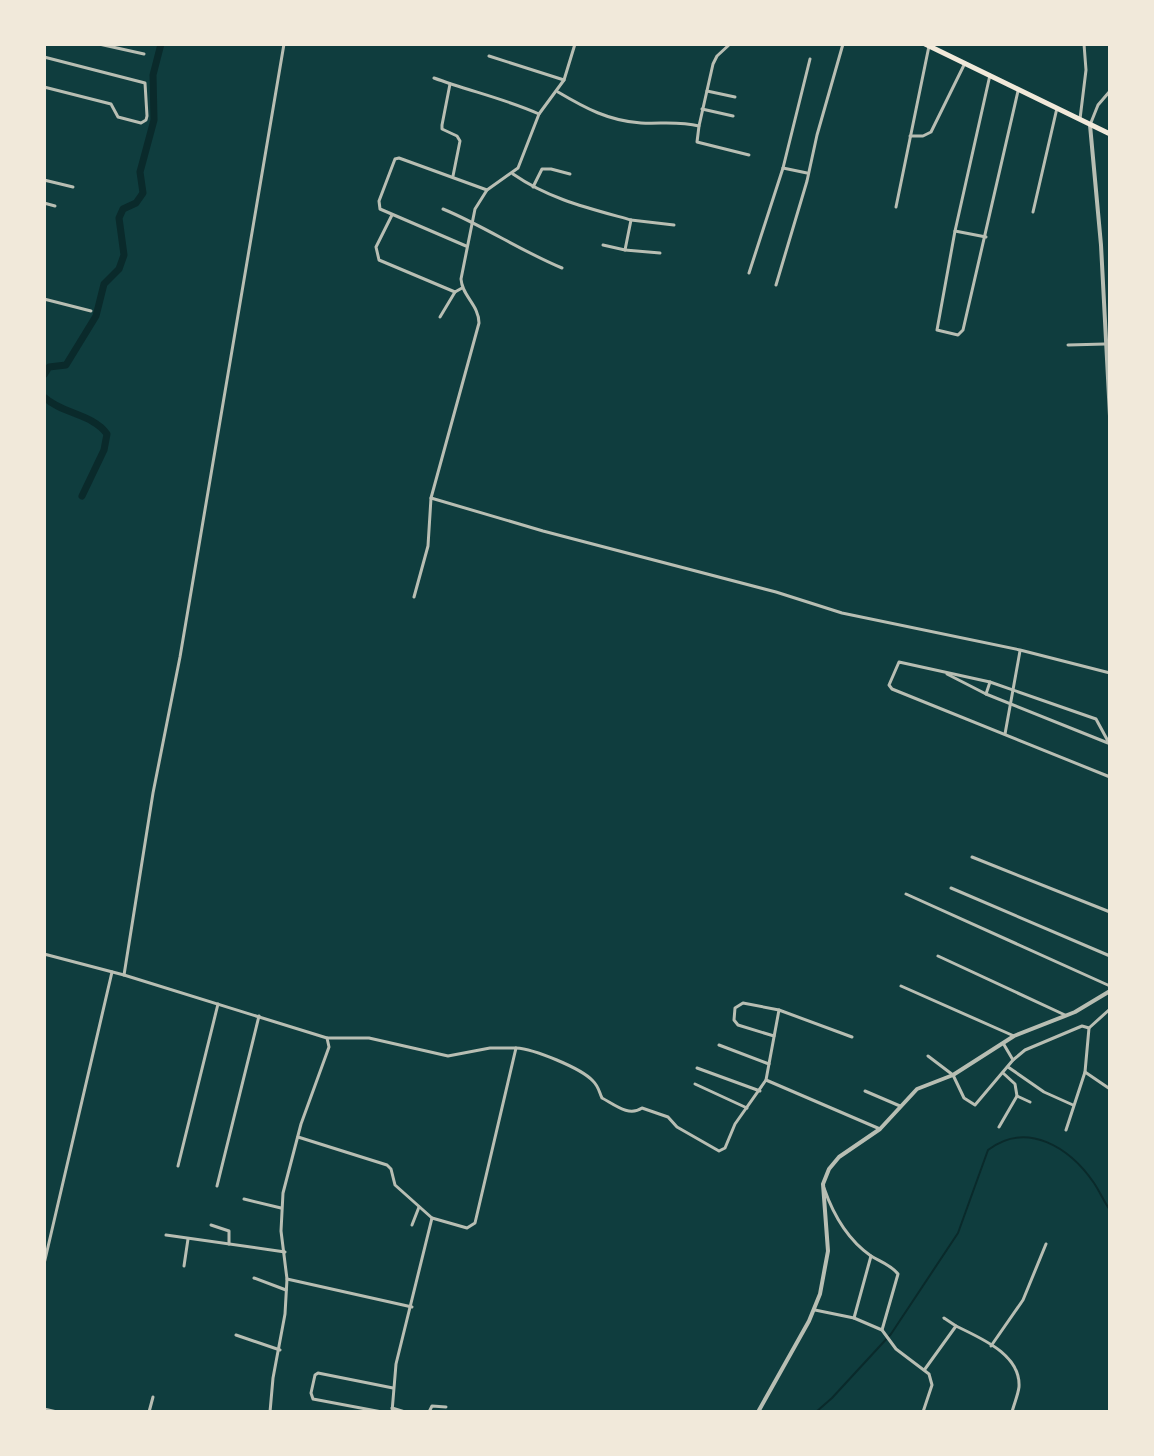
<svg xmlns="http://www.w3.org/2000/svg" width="1154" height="1456" viewBox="0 0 1154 1456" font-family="Karla,sans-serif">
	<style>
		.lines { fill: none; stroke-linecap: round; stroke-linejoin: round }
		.stream { stroke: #0a2a2b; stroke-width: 2 }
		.canal { stroke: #0a2a2b; stroke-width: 7 }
		.minor { stroke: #b8beb3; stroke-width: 3 }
		.tertiary { stroke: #b8beb3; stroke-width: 4 }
		.trunk { stroke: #f1e9da; stroke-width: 5 }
	</style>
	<rect width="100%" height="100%" fill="#0f3d3e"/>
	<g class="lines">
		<path class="stream" d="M816,1412L832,1398L891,1334L958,1233L988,1150C1027,1120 1070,1148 1094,1183C1100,1192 1104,1202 1110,1210"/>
		<g class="canal">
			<path d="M44,375L49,367L66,365L96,316L104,284L119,269L124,255L119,218L123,209L136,203L143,193L140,172L154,120L153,75L161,44"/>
			<path d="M44,397C62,414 93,414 107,434L104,450L82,496"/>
		</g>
		<g class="minor">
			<path d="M99,44L144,54"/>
			<path d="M575,44L564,80L539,114L518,168L487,190L475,209L461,279C462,296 479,305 479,323L431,498L543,531L776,592L842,613L1020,650L1110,673"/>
			<path d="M489,56L564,80"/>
			<path d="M44,57L145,83L147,116L146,120L141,123L118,117L111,104L44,87"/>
			<path d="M990,75L955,231L937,330L958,335L963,330L1018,91"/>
			<path d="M434,78C469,91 506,99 539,114"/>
			<path d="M450,84L442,125V129L457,136L460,141L453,176"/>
			<path d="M707,91L735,97"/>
			<path d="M558,92C585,108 609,121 641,123C661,124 679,121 699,126L713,64L717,56L730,44"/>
			<path d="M702,109L733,116"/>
			<path d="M1080,119L1086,70L1084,44"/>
			<path d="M1090,125L1098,105L1110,91"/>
			<path d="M699,126L697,142L749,155"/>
			<path d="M910,136H923L931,132L965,63"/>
			<path d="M783,168L807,173"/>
			<path d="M513,174C549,199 588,208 631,220L625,250L603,245"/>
			<path d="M44,180L73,187"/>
			<path d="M533,187L542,169H551L570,174"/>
			<path d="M44,203L55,206"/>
			<path d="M896,207L929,46"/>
			<path d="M443,209C484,226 521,251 562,268"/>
			<path d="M1033,212L1057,108"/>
			<path d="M392,215L376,247L379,260L455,292L462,288"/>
			<path d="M631,220L674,225"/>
			<path d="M955,231L986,237"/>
			<path d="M466,246L380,209L379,201L395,159L399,158L487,190"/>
			<path d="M625,250L660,253"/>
			<path d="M749,273L783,168L810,59"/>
			<path d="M776,285L807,181L817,135L843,44"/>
			<path d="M44,299L91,311"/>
			<path d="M440,317L455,292"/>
			<path d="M1068,345L1105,344"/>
			<path d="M414,597L428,546L431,498"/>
			<path d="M947,674L986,694"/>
			<path d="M990,682L986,694L1108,743"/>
			<path d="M1005,734L1020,651"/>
			<path d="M1109,743L1096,719L990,682L899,662L889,685L892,689L1110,777"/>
			<path d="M972,857L1110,912"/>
			<path d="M951,888L1110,956"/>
			<path d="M906,894L1110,986"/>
			<path d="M44,954L124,975L327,1038L329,1047L301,1124L283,1193L281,1231L287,1279L285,1314L273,1378L270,1412"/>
			<path d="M938,956L1065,1015"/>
			<path d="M124,975L153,793L180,657L284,44"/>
			<path d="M901,986L1014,1036"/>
			<path d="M774,1036L738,1025L734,1020L735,1008L743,1003L779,1010"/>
			<path d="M327,1038H369L448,1056L490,1048H516L475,1223L467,1228L432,1218"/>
			<path d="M1003,1043L1013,1060"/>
			<path d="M719,1045L769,1064"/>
			<path d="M516,1048C534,1049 581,1068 593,1081C599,1087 599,1092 602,1098C615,1105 629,1117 642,1108L668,1117L677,1127L719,1151L725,1148L735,1124L766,1080L880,1129"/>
			<path d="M928,1056L953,1075L964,1098L975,1105L1013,1060L1025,1050L1082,1026L1089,1028"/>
			<path d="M1008,1067L1044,1092L1073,1105"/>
			<path d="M697,1068L760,1091"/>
			<path d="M1085,1072L1110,1089"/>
			<path d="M766,1080L779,1010L852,1037"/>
			<path d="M695,1084L747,1108"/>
			<path d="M865,1091L900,1106"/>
			<path d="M1017,1096L1030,1102"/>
			<path d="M999,1127L1017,1096L1015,1084L1003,1073"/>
			<path d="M1066,1130L1085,1072L1089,1028L1110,1009"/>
			<path d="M298,1137L387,1165L391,1169L395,1185L432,1218L396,1364L392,1412"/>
			<path d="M178,1166L218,1004"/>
			<path d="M217,1186L259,1016"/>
			<path d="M824,1188C833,1214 848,1240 871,1256C881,1262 891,1265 898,1274L882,1330"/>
			<path d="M244,1199L281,1208"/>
			<path d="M211,1225L229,1231V1244"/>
			<path d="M412,1225L419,1207"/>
			<path d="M166,1235L285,1252"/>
			<path d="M44,1264L112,972"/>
			<path d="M184,1266L188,1239"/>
			<path d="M254,1278L286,1290"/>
			<path d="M287,1279L412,1307"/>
			<path d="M815,1310L854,1318L882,1330L896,1349L929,1374L932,1385L923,1412"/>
			<path d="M854,1318L871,1256"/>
			<path d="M944,1318L956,1326"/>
			<path d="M236,1335L280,1350"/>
			<path d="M991,1346L1023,1300L1046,1244"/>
			<path d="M925,1369L956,1326C980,1338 1021,1354 1019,1387C1018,1395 1014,1404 1012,1412"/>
			<path d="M392,1408L405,1412"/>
			<path d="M44,1409L57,1412"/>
			<path d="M149,1412L153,1397"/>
			<path d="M382,1412L313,1399L311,1393L315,1375L318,1373L393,1388"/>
			<path d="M429,1412L432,1406L446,1407"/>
		</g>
		<g class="tertiary">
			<path d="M1090,125L1101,245L1110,416"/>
			<path d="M758,1412L809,1321L820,1294L828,1251L823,1184L829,1169L839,1157L880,1129L917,1089L953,1075L1014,1036L1075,1012L1110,991"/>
		</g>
		<path class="trunk" d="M925,44L1110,134"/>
	</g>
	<rect width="1154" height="1456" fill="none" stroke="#f1e9da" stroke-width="92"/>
</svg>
